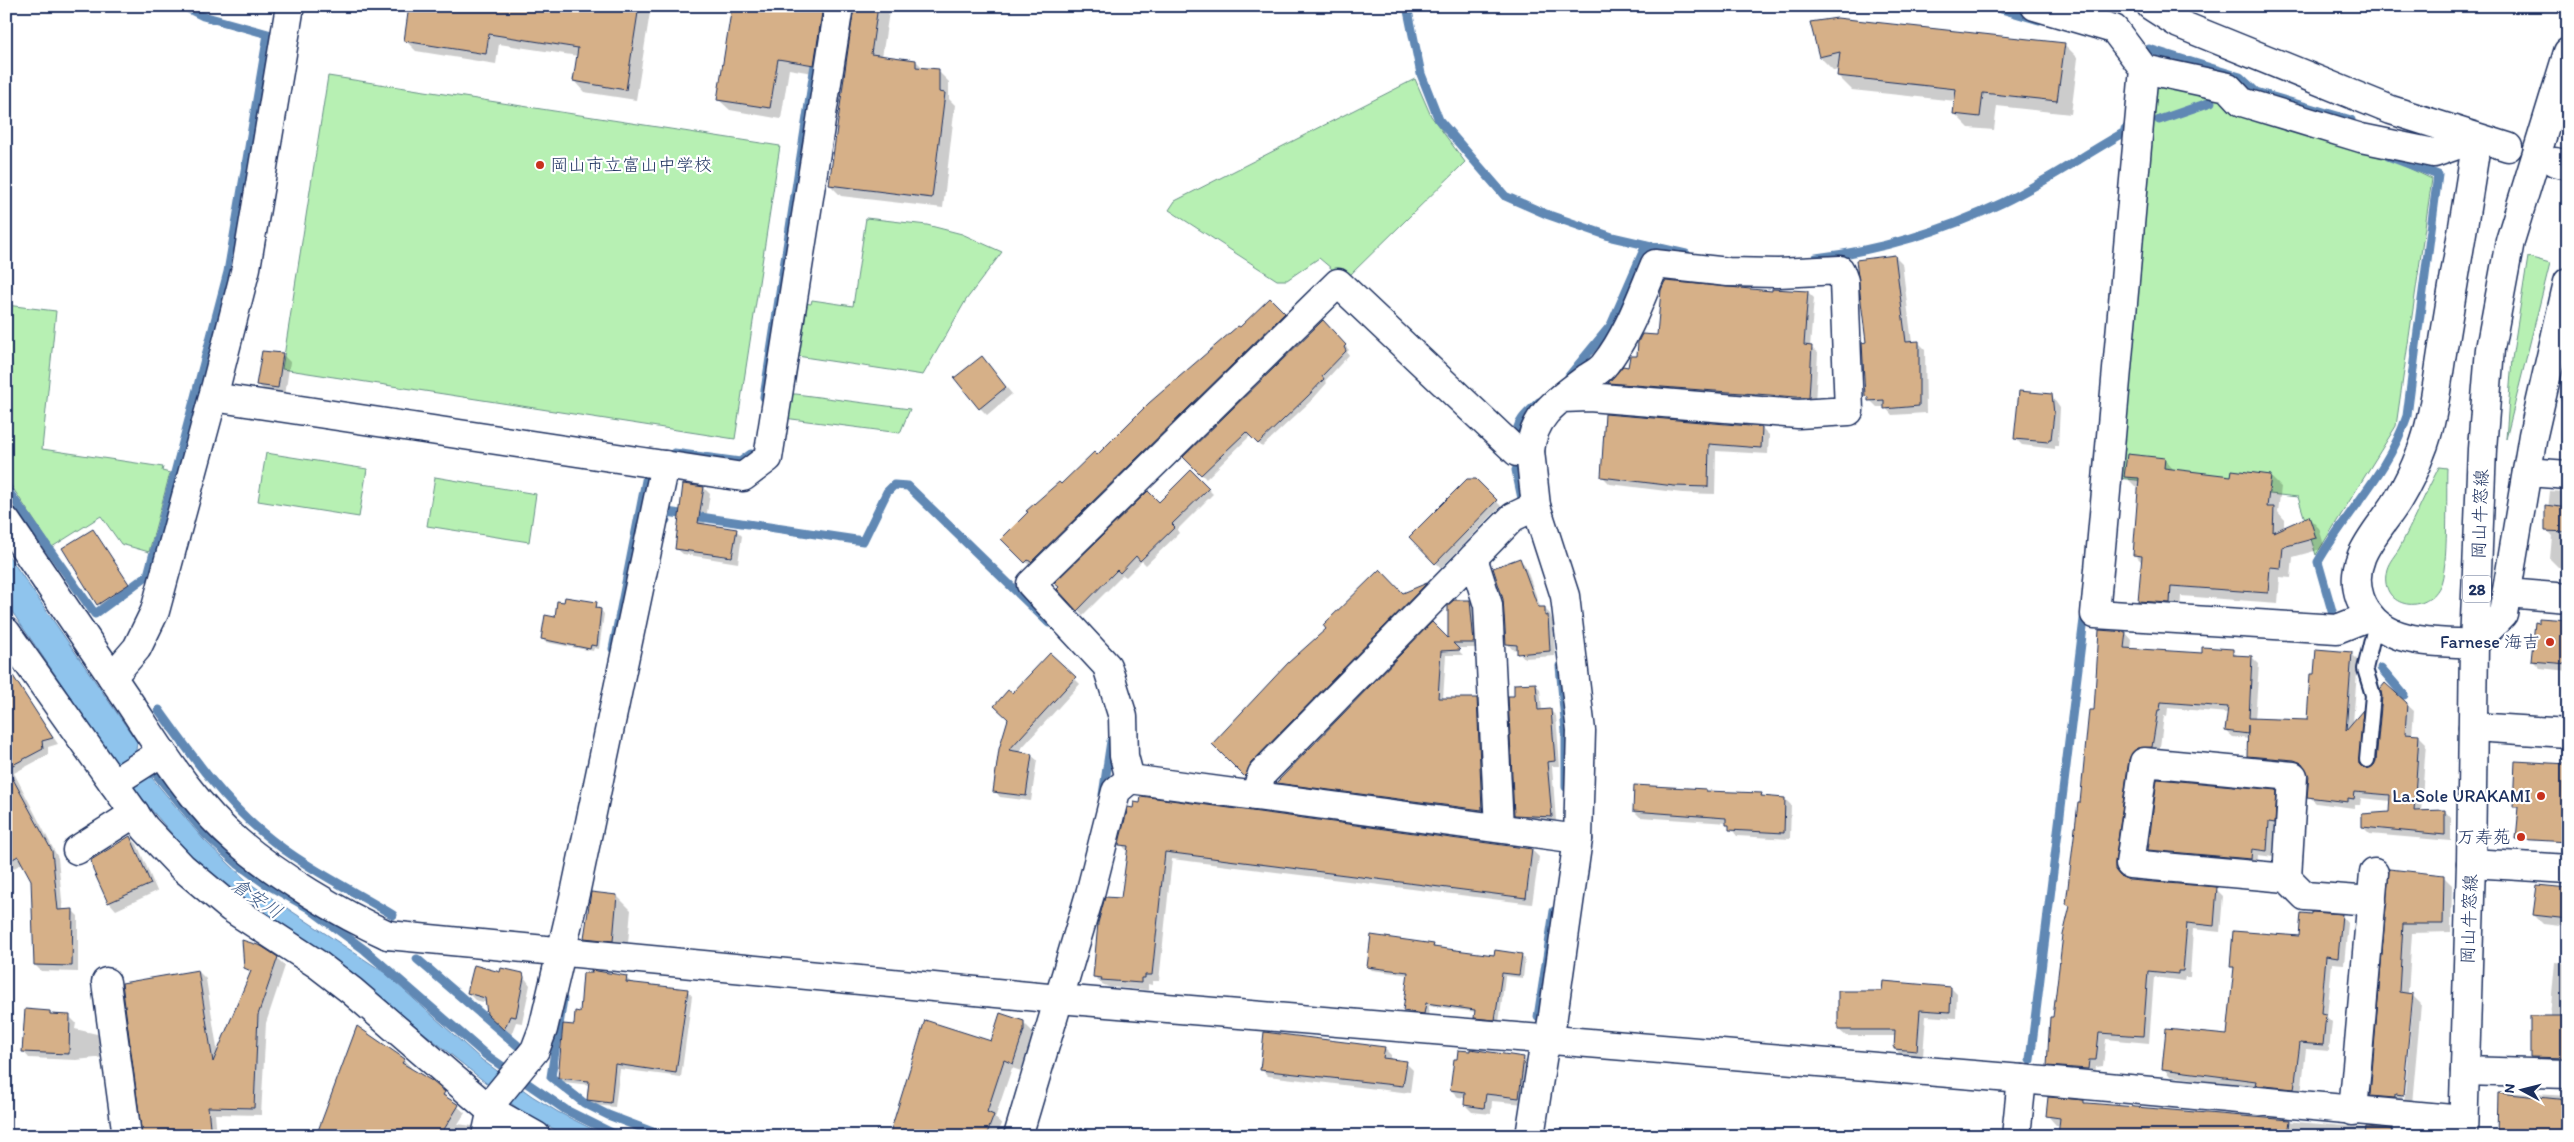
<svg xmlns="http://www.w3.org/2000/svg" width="2574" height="1142" viewBox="0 0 2574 1142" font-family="Itim,'Klee One',sans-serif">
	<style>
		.green { fill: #b7f0b3; stroke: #699088 }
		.water { fill: #8fc4ed; stroke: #6188b4 }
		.shadow { fill: #0003; fill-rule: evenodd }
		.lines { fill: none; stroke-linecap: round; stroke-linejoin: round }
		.stream { stroke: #6188b4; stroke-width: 9 }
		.building { fill: #d6b088; stroke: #1b2f5e }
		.lane-casing { stroke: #1b2f5e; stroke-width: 18 }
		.street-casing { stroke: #1b2f5e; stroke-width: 31 }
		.secondary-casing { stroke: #1b2f5e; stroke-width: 31 }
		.primary-casing { stroke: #1b2f5e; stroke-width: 31 }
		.lane { stroke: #fff; stroke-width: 14 }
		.street { stroke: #fff; stroke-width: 28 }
		.secondary { stroke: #fff; stroke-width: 28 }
		.primary { stroke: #fff; stroke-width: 28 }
		.poi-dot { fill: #c8321e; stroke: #fff; stroke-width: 2 }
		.labels { text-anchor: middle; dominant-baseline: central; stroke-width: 4.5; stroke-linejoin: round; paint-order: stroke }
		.shield { fill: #fff; stroke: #5f6d8e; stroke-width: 1 }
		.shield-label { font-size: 16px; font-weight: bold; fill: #1b2f5e }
		.poi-label { font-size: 18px; fill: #1b2f5e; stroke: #fff; text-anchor: end }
		.street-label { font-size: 18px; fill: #1b2f5e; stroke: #fff }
		.water-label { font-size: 19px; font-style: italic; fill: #3e5c89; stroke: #fff }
	</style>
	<rect width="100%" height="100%" fill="#fff"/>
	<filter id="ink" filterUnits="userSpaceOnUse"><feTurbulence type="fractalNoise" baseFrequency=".02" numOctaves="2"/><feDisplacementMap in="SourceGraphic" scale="10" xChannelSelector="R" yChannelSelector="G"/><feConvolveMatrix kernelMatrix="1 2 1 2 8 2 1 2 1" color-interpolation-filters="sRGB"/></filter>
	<g filter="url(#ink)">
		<g class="green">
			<path d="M328,76L780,146L735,439L282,369Z"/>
			<path d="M1415,79L1431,116L1465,162L1345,280L1319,258L1287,280H1277L1169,210L1175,201Z"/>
			<path d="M2158,79L2223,94L2236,113L2396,162L2432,179L2396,426L2316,555L2298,497L2117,478L2152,94Z"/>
			<path d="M866,218L927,225L962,234L1002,252L966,300L923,375L797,356L803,303L811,304L812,300L853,306Z"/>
			<path d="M2528,257L2550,263L2506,439L2512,359Z"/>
			<path d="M6,305L56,311L42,449L163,467L162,471L170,473L149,552L121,544L101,516L52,547L6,478Z"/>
			<path d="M787,394H796L910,409L900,433L784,418Z"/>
			<path d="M266,453L367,469L359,517L258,501Z"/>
			<path d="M2439,467L2447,468C2446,492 2449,568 2440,586C2425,617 2377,607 2387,569C2389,562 2395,555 2399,549C2413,522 2425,494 2439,467Z"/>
			<path d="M435,477L536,494L529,542L427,526Z"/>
		</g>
		<path class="water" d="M6,552L137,742L136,750L152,778L203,839L249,883L385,973L482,1060L532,1096L558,1112L606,1136H567L522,1112L344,968L234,894L194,860L133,788L6,603Z"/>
		<g class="shadow">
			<path d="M411,6H651L636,100L584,92L574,81L578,56L499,44L496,64L416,51L405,40Z"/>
			<path d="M733,6H839L825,75L789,69L781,119L730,110L719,100Z"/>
			<path d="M854,6H893V13L889,12L882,57L916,61L924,69L938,71L949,82V99L955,105L943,208L841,196L830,185Z"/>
			<path d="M1812,23L2064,44L2078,58L2071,114L1997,106L1994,130L1969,128L1954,113L1956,101L1852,90L1838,76L1839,70L1834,71L1820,57Z"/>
			<path d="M1895,256L1902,263L1912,343L1918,342L1925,349L1926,413L1892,415L1885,407H1877L1866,396L1868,344Z"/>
			<path d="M1773,292H1808L1814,298L1810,347L1818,353L1815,403L1616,389L1610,383L1629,368L1658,336Z"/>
			<path d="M1270,300L1290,321L1033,569L1003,539Z"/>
			<path d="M1323,322L1349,350L1347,352L1349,355L1325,381L1327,383L1312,400L1262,447L1251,435L1206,479L1185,457Z"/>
			<path d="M263,352L283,355L290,362L285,395L265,391L258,384Z"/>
			<path d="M982,358L1012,394L987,415L980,408Z"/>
			<path d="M2051,395L2060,408L2058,446H2055V449L2022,445L2015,438Z"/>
			<path d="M2568,411V433L2566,431Z"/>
			<path d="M1606,415L1762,428L1769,435L1768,454L1716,451L1715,494L1682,493L1610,484L1603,477Z"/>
			<path d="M2164,459L2174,470L2232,477L2270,476L2281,487L2278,512L2284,519V528L2308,517L2319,528L2325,548L2293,557L2291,578L2280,577L2278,603L2181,596L2180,613L2150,611L2140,601L2142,562L2135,555L2140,487H2136L2125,476Z"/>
			<path d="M1191,472L1213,494L1177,530L1179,533L1146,565L1142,561L1126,577L1123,575L1083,615L1058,589L1159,503Z"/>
			<path d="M1476,481L1501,506L1441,568L1411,537Z"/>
			<path d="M704,488L710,494L705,525L736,530L742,536L738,563L683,554L676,548Z"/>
			<path d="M2550,491L2568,492V568L2558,567L2550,559L2552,536L2546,530Z"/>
			<path d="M93,531L134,591L104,610L98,604Z"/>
			<path d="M1520,560L1525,565L1541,609L1544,608L1550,614L1553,622L1555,656L1524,658L1518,650L1512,649L1507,643Z"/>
			<path d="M1426,585L1434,592L1253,783L1213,744L1403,594Z"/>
			<path d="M1469,601L1475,606L1479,648H1456L1463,655H1446L1443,699H1476L1482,704L1487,815L1282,788L1277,783L1449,641Z"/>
			<path d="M596,604L604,614L599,649L594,648L593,651L545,642L542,638L556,619Z"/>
			<path d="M2568,621V671L2540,668L2533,661Z"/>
			<path d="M2126,633L2132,640L2131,650L2203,655L2232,651L2238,656L2252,657L2259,664L2255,720L2308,722L2315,675L2351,653L2358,660L2353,723L2363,712L2369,718L2366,770L2375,766L2377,762L2386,685L2414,711L2412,736H2419L2426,743L2421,812L2445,811L2451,818V841L2370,834L2363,827L2390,813L2391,801L2361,798L2360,805H2354V808L2316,803L2309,796L2310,776L2306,768L2256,762L2249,756V739L2233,737L2226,731L2228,713L2168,708L2167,717L2164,716L2159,754L2121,870L2122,878L2128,881L2216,889L2223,896L2220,932L2193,929L2190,977H2185L2184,981L2154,977L2149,1043L2106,1039L2103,1066L2096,1067L2095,1076L2055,1072L2048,1065L2071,907L2067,904L2095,712ZM2363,725L2360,770H2358L2360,727Z"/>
			<path d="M1050,654L1080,684L1017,753L1031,755L1037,760L1031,801L1000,797L995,791L1012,695Z"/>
			<path d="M1535,684L1540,689L1542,711L1550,710L1556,716L1560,766H1552L1556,821L1520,819L1515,814V697Z"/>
			<path d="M19,687L58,744L48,747V755L14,773L58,858L63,911L72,910L78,916V972L41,971L35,965L32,880L23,863L14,868L6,861V696Z"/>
			<path d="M1706,790L1708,792L1761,794L1765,798L1785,799L1791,805L1790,839L1737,836L1727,823L1640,817L1634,811Z"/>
			<path d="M2276,791L2283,798L2281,829H2275L2273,857L2258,855L2257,865L2156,856L2149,849Z"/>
			<path d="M130,837L137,844L157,891L116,910L109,902Z"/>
			<path d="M1121,844L1532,850L1539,857L1532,904L1172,859L1159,981H1152V985L1148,984V990L1109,987L1102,984L1095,977L1122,900L1128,852Z"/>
			<path d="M2390,870L2443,876L2452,885L2451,932L2412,933L2408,994L2412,995L2421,1004L2412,1104H2380L2371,1095ZM2411,1001H2413L2404,1103L2402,1102Z"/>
			<path d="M2568,890V927L2543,924L2534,915Z"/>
			<path d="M617,896L631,910L627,954L600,952L586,938Z"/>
			<path d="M2342,916L2348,923L2344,964L2332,963L2327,1017L2332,1022L2329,1051L2306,1049L2301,1095L2263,1091L2259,1087L2170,1076L2164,1069L2229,1036L2235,970L2231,966L2300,938Z"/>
			<path d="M1433,945L1438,949L1495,957L1521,955L1525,959L1523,978L1505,976L1499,1023L1479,1021L1476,1017V1012L1429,1006L1428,1017L1408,1014L1404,1010L1409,975L1372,970L1368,967Z"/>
			<path d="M277,958L285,966L266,1023L261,1115L215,1114L217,1136H143L198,971L206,979L218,1054L251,973L246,968Z"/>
			<path d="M2555,962L2568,963V1066H2540L2531,1057L2550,1017Z"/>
			<path d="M593,972L626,978L632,983L687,990L692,996L681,1077L620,1069L615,1107L593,1105L588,1100L590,1085L564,1082L559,1077L594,975Z"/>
			<path d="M500,973L522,974L530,985L522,1023L516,1022L511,1035L495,1020L487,1003L475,1000L468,993Z"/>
			<path d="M1951,988L1957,994L1956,1018L1926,1016L1923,1056L1901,1055L1895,1049L1896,1036H1846L1839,1030L1883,992Z"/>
			<path d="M50,1012L54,1016H69L76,1023L75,1029L97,1034L103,1041L105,1057L76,1060L29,1058L23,1051Z"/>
			<path d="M1023,1022L1032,1031V1039L1021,1071L1012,1068L995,1118L1002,1124L998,1133L1001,1136H890Z"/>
			<path d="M1384,1048L1391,1055V1060L1406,1063L1413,1070L1410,1093L1268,1076L1261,1069Z"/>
			<path d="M1523,1058L1530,1065L1525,1104L1492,1101L1491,1114L1472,1112L1465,1105L1466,1098L1458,1097L1451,1090L1458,1060Z"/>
			<path d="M404,1060L411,1067L410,1069L431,1082L465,1113L458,1124L472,1126L478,1136H318Z"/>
			<path d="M2499,1092L2568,1096V1136L2498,1135Z"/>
			<path d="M2084,1102L2086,1104L2391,1130L2397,1136H2059L2060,1125H2056L2047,1115Z"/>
		</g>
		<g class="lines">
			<g class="stream">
				<path d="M1407,6L1421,74L1439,120L1505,196L1546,214L1612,237L1686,254"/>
				<path d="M1991,6L2039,20"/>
				<path d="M2149,49L2240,77L2256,92L2351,120"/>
				<path d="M2159,120L2211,102"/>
				<path d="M1816,258C1881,250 1943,231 2002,203C2044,183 2084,155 2125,132V129"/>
				<path d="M1569,376L1611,325L1646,245"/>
				<path d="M764,397L824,6"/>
				<path d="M2565,399H2568"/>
				<path d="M1516,438C1516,422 1527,413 1539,402"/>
				<path d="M674,453L740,462L751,454"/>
				<path d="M1516,470L1524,508"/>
				<path d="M6,488L95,614L148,575L228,272L268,34L203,16L183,6"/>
				<path d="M666,520L667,512L863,541L887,492L894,485L908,486L1049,623"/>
				<path d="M2334,618L2318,562C2347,511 2388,473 2407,416L2438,175L2388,156"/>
				<path d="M613,649L647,475"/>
				<path d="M1560,666L1566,731V787"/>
				<path d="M2381,668L2404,695"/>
				<path d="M159,710C190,753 222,799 263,833C302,866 350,889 393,915"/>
				<path d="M145,766L156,774L206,835L238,864L263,882L307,907L365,950L486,1055L566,1110L618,1136"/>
				<path d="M1103,795L1111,741"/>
				<path d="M417,959L517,1045"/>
				<path d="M563,999L551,1077L584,1103L608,1115L663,1136"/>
				<path d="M1538,1017L1554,911"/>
				<path d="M2030,1060L2085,611"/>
			</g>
		</g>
		<g class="building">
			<path d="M409,6H639L626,90L573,81L578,48L489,34L486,54L404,41Z"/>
			<path d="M732,6H823L814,65L778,59L770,108L717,100Z"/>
			<path d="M854,6H878L871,54L916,60V67L939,69V92L945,93L932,198L829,185Z"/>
			<path d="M1837,18L2065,43L2057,101L1983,93L1980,117L1953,114L1956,89L1837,76L1840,52L1819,57L1810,22Z"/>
			<path d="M1895,255L1906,342L1919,341V406L1884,409V400L1868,401V397L1865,396L1862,343L1866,342L1856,260Z"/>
			<path d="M1665,281L1772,291V289L1808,291L1804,345L1812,346L1809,398L1608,383L1623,366L1628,367L1630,356H1637L1638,342L1642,334L1657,335L1661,290Z"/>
			<path d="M1270,298L1285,313L1031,562L1028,560L1025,563L1001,539L1028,512L1026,511L1059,482L1061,484L1094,452L1097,455L1149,403L1238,326L1240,327Z"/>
			<path d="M1323,320L1346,345L1344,347L1346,351L1322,376L1324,379L1308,396L1258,444L1246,432L1201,475L1183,457Z"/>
			<path d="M262,351L283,353L278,388L256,385Z"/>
			<path d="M982,356L1006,387L979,409L954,378Z"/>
			<path d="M2019,391L2052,394L2054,414L2051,439H2049L2048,442L2014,439Z"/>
			<path d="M1605,414L1762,427L1761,448L1709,444L1708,487L1674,486L1601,477Z"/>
			<path d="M2127,454L2165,458L2164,468L2231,476L2232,470L2271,475L2267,507H2274L2273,532L2309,516L2316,538L2283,547L2281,568L2270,567L2268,593L2171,586L2170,603L2138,601L2142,556L2133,555L2139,478L2124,477Z"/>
			<path d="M1191,470L1209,488L1172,524L1175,527L1140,561L1136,556L1120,573L1117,570L1077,611L1057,589L1059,587L1054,583L1148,491L1159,502Z"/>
			<path d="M1467,479H1476L1497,500L1435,564L1409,537Z"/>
			<path d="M683,484L704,487L698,523L737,529L732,557L675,549Z"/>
			<path d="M2545,505L2568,508V532L2545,531Z"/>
			<path d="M93,529L129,584L97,605L62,548Z"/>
			<path d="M1520,558L1538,607H1545V616L1548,615L1550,651L1517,654V645L1506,644L1503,599L1493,568Z"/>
			<path d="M1380,569L1403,593L1427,583L1251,763L1245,777L1212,744L1288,663L1326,629L1323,625Z"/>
			<path d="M565,597L597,602L596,608L601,609L597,646L591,645L590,649L541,639L545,615L555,617L557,601L564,602Z"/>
			<path d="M1454,600H1470L1474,643H1453L1460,650L1441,651L1438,698H1477L1482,810L1276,783L1432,622L1448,638V605Z"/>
			<path d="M2539,618L2568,620V664L2531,661L2535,622L2539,623Z"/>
			<path d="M2099,630L2126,632L2124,648L2202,653V647L2233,649V655L2252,656L2249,718L2307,720L2310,674H2314L2316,649L2352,652L2346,730L2363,710L2359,764L2367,769L2374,765L2376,761L2382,696L2380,689L2385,683L2407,703L2405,734L2419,735L2414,811L2445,810V835L2362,827V814L2389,812L2390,795L2355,792L2354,799L2348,798V802L2307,797L2309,776L2302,763L2294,760L2247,756L2248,725V734L2225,731L2228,707L2161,702L2160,710H2158L2152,747L2137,748L2129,759L2115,862V870L2120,876L2129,880L2217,887L2214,926L2187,923L2183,971H2178V974L2148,971L2143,1036L2099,1033L2096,1060H2089L2088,1069L2047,1066L2050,1017H2053L2063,935L2070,906L2066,904L2078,803H2080L2089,710H2094Z"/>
			<path d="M1050,653L1076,677L1009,750L1032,754L1026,796L993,792L999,749L1008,719L994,706L1008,690L1012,693Z"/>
			<path d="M6,665L53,738L42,741L43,749L7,768L52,851L58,910L73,909L72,966L34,965L31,880L18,856L6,863Z"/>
			<path d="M1536,683L1538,710L1551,709L1555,761L1547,762L1552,817L1514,815L1508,696H1514V684Z"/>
			<path d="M2515,761L2568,764V842L2516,839L2519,807H2513Z"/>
			<path d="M2157,779L2277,790L2275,823L2269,822L2267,851L2252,849L2251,859L2148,850Z"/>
			<path d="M1634,785L1706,789V791L1762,793L1761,796L1785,798L1784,833L1729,830V825H1726V818L1633,811Z"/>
			<path d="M1141,796L1532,849L1526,898L1165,852L1152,975H1145V978H1141V983L1101,980L1102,978L1093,977L1098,923L1105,897L1121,898L1128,846L1119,845L1120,839L1128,807L1133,808L1134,802L1140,803Z"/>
			<path d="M130,836L151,884L108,903L93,870L91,860Z"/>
			<path d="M2389,869L2444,875L2443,924H2403L2399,992L2413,994L2403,1096L2395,1095V1098L2370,1096Z"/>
			<path d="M2537,885L2568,888V919L2533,915Z"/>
			<path d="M591,892L617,895L613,941L584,938Z"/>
			<path d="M2312,912L2342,914L2338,958L2326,956L2321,1013L2326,1014L2323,1045L2300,1043L2294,1089L2255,1085L2256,1081L2162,1069L2166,1029L2227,1035L2234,967H2230L2233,931L2299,936L2301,913L2312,914Z"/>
			<path d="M1371,935L1434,944L1433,947L1494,955L1495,950L1522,954L1519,975L1502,973L1495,1020L1474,1018L1475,1010L1426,1003L1424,1014L1403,1011L1408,972L1367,967Z"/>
			<path d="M242,940L261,946L278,957L258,1015L254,1108L208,1107L211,1136H142L122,983L198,970L213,1062L251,971L244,968Z"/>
			<path d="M474,965L500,972L501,968L523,973L524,977L516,1017L510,1016L504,1030L487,1014L485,998L467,993Z"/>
			<path d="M591,970L627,976L626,982L688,989L676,1073L615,1064L611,1103L587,1100L589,1081L558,1078L563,1024L574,1025L575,1011L580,1012L583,973H592Z"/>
			<path d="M1883,981L1951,987L1950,1012L1920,1010L1917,1051L1894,1049L1895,1030H1838V991H1882Z"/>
			<path d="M25,1009L50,1011V1014L70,1015L69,1054L22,1052Z"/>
			<path d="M1000,1013L1024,1021V1030L1013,1064L1004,1060L987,1112L994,1115L986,1136H889L925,1020L991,1041Z"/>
			<path d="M2530,1016H2568V1058L2530,1057Z"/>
			<path d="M357,1026L405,1059L402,1063L432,1081L445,1092L443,1095L459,1105L440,1136H316Z"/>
			<path d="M1264,1032L1385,1047L1383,1058L1407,1061L1403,1086L1260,1070Z"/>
			<path d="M1470,1049L1524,1057L1519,1098L1486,1094L1484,1108L1464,1105L1465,1092L1450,1090L1454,1059H1457L1458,1050L1470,1051Z"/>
			<path d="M2498,1093L2568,1100V1136H2497Z"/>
			<path d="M2048,1097L2084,1100V1103H2088L2290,1120L2288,1136H2058L2060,1118L2046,1116Z"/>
			<path d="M2366,1127L2392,1129L2391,1136H2365Z"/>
		</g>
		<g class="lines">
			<defs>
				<g id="lane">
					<path d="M2367,760L2373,695L2365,669L2376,623"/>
					<path d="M2400,1136L2402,1115"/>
				</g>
				<g id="street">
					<path d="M2035,6L2114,29L2144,69L2228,87L2242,102L2361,138L2434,153L2477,138"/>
					<path d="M2144,69L2095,614L2337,629L2370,616"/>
					<path d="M213,397L743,477L768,458L839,6"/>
					<path d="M1530,451C1533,414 1560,399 1587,378C1593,374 1601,370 1605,364C1628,335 1641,297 1655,264L1728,272L1778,273L1840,270L1844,281L1849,411L1798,414L1589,397L1562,398"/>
					<path d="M2527,472L2568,475"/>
					<path d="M1473,558L1488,605L1499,828"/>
					<path d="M2507,593L2568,598"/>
					<path d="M6,632L145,828L182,867L231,908L317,964L352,991L490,1110L536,1136"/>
					<path d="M112,677L137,648L155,611L213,397L246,268L290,6"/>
					<path d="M2473,727L2568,733"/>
					<path d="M1130,779L1124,756L1123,717L1107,666L1031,584L1338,283L1517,452L1530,451L1536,506L1565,596L1581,731L1578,839L1553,1016L1549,1039L1543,1053L1530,1136"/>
					<path d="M113,783L162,752"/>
					<path d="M1255,796L1262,774L1513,517L1536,506"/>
					<path d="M77,850L135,813"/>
					<path d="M2471,863L2568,869"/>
					<path d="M2287,878L2130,864L2144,762L2293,776L2287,878L2305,896L2372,901"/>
					<path d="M388,935L1059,999L2022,1079L2463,1120"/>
					<path d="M106,982L127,1136"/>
					<path d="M2465,1071L2568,1074"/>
					<path d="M2353,1111L2374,873"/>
					<path d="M486,1136L494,1100L535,1050L543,1029L576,889L665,465"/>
					<path d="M1018,1136L1090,894L1116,791L1130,779L1578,839"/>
					<path d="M2016,1136L2022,1079"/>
				</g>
				<g id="secondary">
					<path d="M2151,6L2179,24L2391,110L2508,147"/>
					<path d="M2477,138C2467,206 2455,273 2444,341C2438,373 2434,422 2421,452C2415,468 2407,485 2398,500C2380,530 2346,558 2360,598C2377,646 2432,641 2474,644L2503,614L2533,435L2568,282"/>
					<path d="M2555,162L2568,165"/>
					<path d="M6,521C48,582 89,644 131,705C162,752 194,805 238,842C278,876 339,913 388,935"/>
				</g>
				<path id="primary" d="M2463,1136L2471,863L2474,644L2482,449L2490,349L2510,241L2568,52"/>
			</defs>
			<use href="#lane" class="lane-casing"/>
			<use href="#street" class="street-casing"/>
			<use href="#secondary" class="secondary-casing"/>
			<use href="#primary" class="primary-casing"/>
			<use href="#lane" class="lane"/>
			<use href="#street" class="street"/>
			<use href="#secondary" class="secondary"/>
			<use href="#primary" class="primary"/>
		</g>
	</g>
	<g class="poi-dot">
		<circle cx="540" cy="165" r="5"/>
		<circle cx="2550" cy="642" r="5"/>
		<circle cx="2541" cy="796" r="5"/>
		<circle cx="2521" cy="837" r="5"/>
	</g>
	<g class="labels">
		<rect class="shield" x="2463" y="575.5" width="28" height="27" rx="4"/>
		<g class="shield-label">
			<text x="2477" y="589">28</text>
		</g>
		<g class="poi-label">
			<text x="550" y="165" text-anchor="start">岡山市立富山中学校</text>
			<text x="2540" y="642">Farnese 海吉</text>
			<text x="2531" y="796">La.Sole URAKAMI</text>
			<text x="2511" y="837">万寿苑</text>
		</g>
		<g class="street-label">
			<text transform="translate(2480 514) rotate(-88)">岡山牛窓線</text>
			<text transform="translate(2469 919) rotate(-88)">岡山牛窓線</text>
		</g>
		<g class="water-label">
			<text transform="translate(257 898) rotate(34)">倉安川</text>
		</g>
	</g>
	<rect width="2574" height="1142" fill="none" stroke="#fff" stroke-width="25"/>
	<rect x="12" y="12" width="2549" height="1117" fill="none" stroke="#1b2f5e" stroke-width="2" filter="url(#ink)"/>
	<g transform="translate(2522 1090) rotate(277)" stroke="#ffffff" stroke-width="4" paint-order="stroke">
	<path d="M0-4L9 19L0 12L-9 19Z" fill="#1b2f5e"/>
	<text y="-8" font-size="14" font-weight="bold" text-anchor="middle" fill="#1b2f5e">N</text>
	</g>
</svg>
